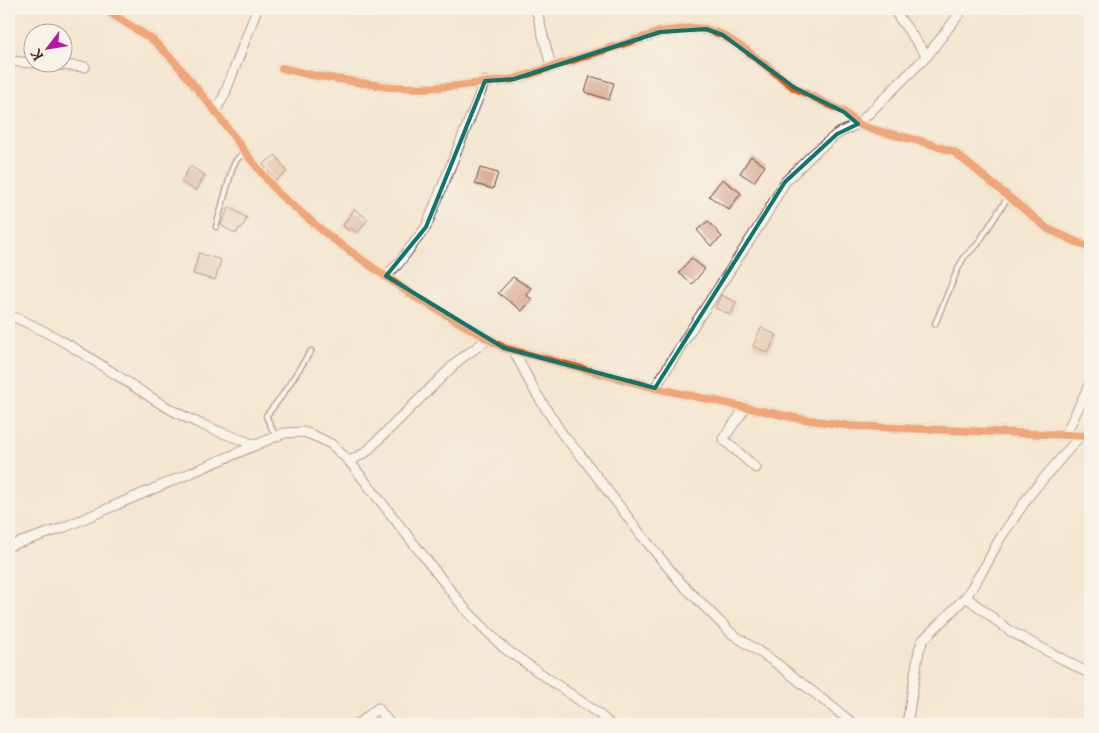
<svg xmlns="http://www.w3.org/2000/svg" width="1099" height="733" viewBox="0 0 1099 733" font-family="'Sorts Mill Goudy',serif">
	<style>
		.building { fill: #daae96 }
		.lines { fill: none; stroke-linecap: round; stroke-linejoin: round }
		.lane-casing { stroke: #643d44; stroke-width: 7 }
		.street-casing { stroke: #643d44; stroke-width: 11 }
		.lane { stroke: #fff; stroke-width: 4.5 }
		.street { stroke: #fff; stroke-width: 9 }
		.cycleway-casing { stroke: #f7f3e8; stroke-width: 11 }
		.cycleway { stroke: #e8590c; stroke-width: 8 }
		.marked { fill: none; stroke: #0f766e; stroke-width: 4; stroke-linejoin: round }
	</style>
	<rect width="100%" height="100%" fill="#f7f3e8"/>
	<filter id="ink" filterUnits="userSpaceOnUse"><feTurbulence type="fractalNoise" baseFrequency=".02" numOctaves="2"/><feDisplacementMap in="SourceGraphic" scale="10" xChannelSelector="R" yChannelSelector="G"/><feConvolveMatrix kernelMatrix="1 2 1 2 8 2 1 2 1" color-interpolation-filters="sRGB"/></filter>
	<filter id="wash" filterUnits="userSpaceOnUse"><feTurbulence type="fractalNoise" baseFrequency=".0096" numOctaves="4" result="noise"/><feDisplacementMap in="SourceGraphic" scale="20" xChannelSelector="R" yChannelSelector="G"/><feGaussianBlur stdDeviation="1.12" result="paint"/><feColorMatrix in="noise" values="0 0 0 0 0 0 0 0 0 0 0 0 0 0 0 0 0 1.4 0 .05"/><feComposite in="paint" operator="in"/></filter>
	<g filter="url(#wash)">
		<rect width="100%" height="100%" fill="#f4e7d2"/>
		<g id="blocks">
			<g class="building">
				<path d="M590,76L614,83L609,100L585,92Z"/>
				<path d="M276,155L287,172L276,180L263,164Z"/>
				<path d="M751,156L765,166L754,182L740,173Z"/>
				<path d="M190,166L205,175L196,191L181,182Z"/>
				<path d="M480,168L498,173L493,189L475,184Z"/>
				<path d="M722,179L741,193L729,210L709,196Z"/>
				<path d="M229,207L247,218L241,229L239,228L236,234L221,225Z"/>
				<path d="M354,209L368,219L358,233L351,228L350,231L343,226Z"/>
				<path d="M708,221L722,237L711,246L697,230Z"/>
				<path d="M199,253L221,260L215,280L193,274Z"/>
				<path d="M691,258L705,269L692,284L679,273Z"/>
				<path d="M513,277L531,288L526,295L532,299L522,311L498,293Z"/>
				<path d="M721,295L736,302L731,315L715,308Z"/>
				<path d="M761,328L777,335L768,353L753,346Z"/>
			</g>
		</g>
	</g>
	<g filter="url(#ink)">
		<use href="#blocks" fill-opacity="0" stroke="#643d44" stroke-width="1"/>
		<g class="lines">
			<defs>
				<g id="lane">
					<path d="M216,227L233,166L237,159L245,152"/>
					<path d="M935,324L957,271L964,257L977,245L1008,197"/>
					<path d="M276,437L266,416L281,397L311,351"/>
				</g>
				<g id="street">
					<path d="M104,9L153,40L175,62L215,111L248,156L279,194L329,236L410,294L504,348L655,388L796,418L851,426L1090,436"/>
					<path d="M536,9L551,66"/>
					<path d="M893,9L927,56"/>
					<path d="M9,61L85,67"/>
					<path d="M282,68L311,75L389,87L424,88L457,86L514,79L660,32L692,28L706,29L723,35L745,49L795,88L844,112L858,124L870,129L924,142L954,152L1048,229L1090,248"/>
					<path d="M215,111L224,96L257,9"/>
					<path d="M386,276L398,264L426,227L485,81"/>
					<path d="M9,315C62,336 107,370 155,400C186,420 221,433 256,445"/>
					<path d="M514,351L534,390L563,435L582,457L642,536L681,583L731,633L776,663L854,724"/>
					<path d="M655,388L689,333L763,220L785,182L813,154L837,134L858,124L927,56L963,9"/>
					<path d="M746,407L723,439L756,468"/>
					<path d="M1066,434L1090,383"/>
					<path d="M349,461L365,453L459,360L487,340"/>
					<path d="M9,546L60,529L284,433L304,432L317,437L331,444L349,461L465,609L504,648L599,714L610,724"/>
					<path d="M966,597L1010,631L1090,674"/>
					<path d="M358,724L378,708L390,724"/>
					<path d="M907,724L919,650L923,640L966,597L986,565L999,540L1031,493L1081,435"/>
				</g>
			</defs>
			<use href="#lane" class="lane-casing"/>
			<use href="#street" class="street-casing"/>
			<use href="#lane" class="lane"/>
			<use href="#street" class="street"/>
			<defs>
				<g id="cycleway">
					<path d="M104,9L153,40L175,62L215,111L248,156L279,194L329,236L410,294L504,348L655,388L796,418L851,426L1090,436"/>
					<path d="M282,68L311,75L389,87L424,88L457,86L514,79L660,32L692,28L706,29L723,35L745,49L795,88L844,112L858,124L870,129L924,142L954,152L1048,229L1090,248"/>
				</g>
			</defs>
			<use href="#cycleway" class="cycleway-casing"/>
			<use href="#cycleway" class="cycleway"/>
		</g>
	</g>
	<path d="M0 0H1099V733H0ZM706,29L723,35L795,88L844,112L858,124L837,134L785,182L655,388L504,348L386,276L426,227L485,81L514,79L660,32Z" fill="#f4e7d2" fill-opacity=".55" fill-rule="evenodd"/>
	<path class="marked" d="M706,29L723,35L795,88L844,112L858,124L837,134L785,182L655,388L504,348L386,276L426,227L485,81L514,79L660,32Z"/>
	<rect width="1099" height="733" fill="none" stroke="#f7f3e8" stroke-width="30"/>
	<g transform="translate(48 48) rotate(239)"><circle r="24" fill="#f7f3e8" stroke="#b29e9c"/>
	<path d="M0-4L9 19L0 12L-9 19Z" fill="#b5179e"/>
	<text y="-8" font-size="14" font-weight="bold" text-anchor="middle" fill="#4a1f2b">K</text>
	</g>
</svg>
